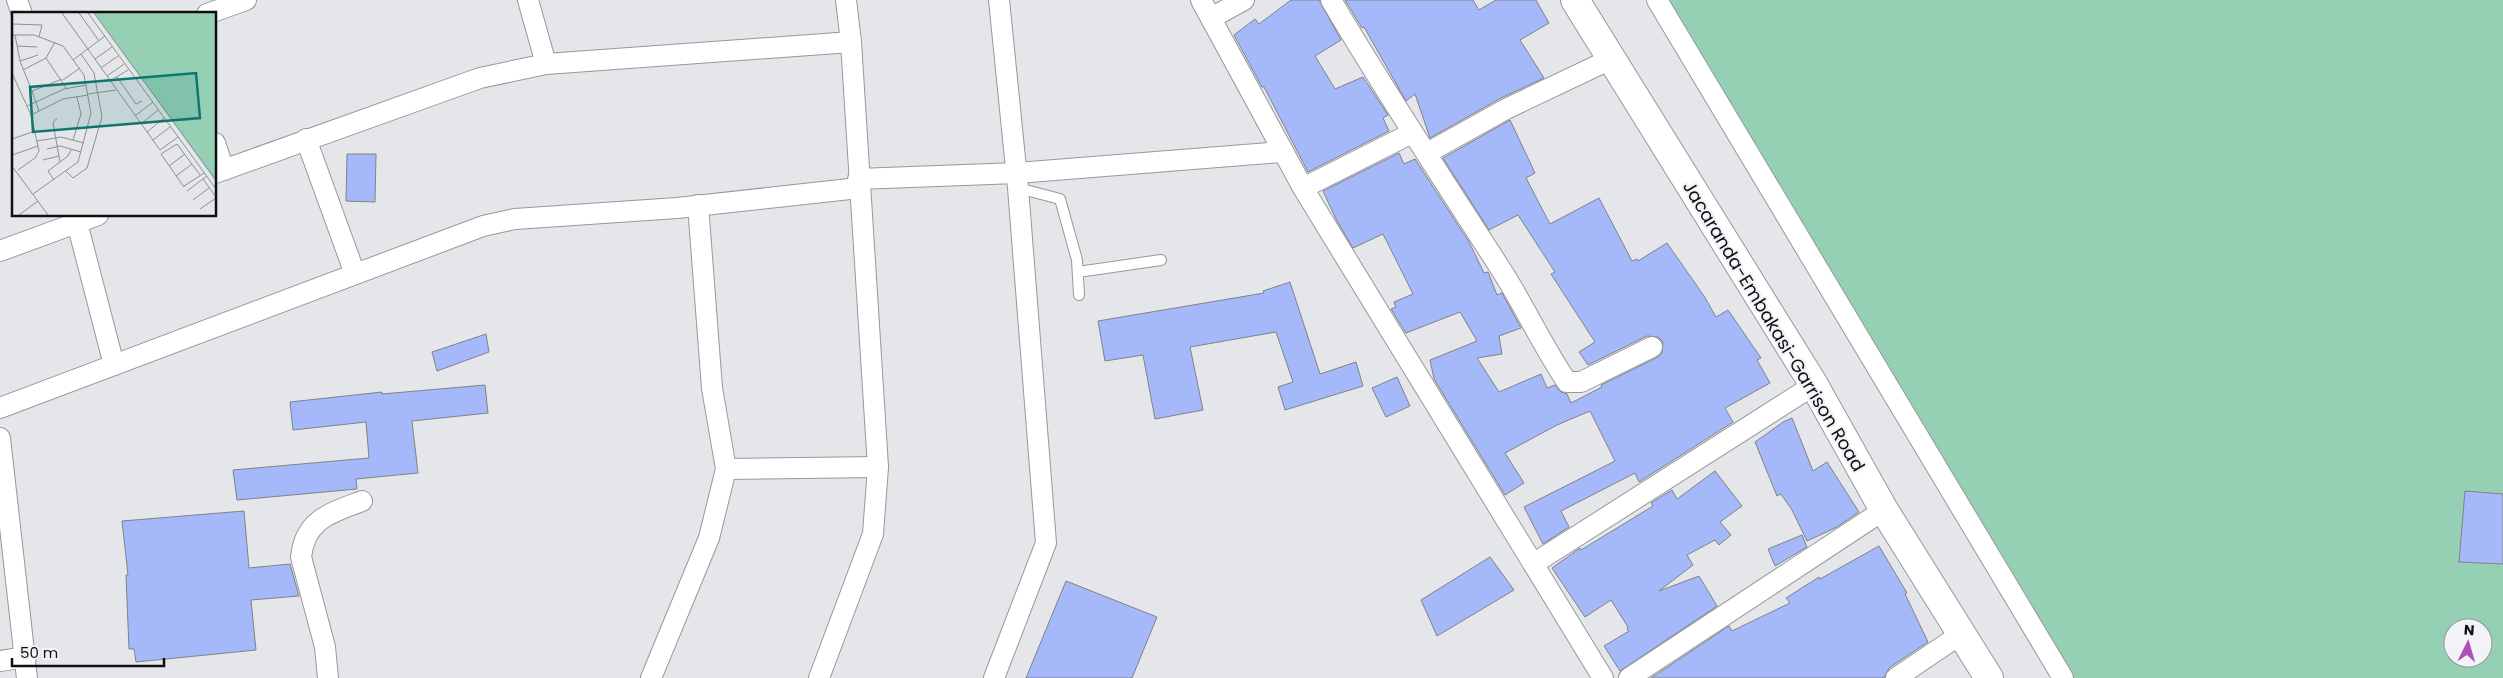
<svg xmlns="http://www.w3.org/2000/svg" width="2503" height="678" viewBox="0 0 2503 678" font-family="Poppins,sans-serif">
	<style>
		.green { fill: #95d0b5; fill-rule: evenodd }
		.building { fill: #a5b8fa; stroke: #808285 }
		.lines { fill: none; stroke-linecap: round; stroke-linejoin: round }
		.lane-casing { stroke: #97989c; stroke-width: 12 }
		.street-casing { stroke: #97989c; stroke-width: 22 }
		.secondary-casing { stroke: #97989c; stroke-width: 30 }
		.lane { stroke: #fff; stroke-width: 10 }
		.street { stroke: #fff; stroke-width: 20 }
		.secondary { stroke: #fff; stroke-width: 28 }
		.labels { text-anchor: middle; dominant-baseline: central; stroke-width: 4.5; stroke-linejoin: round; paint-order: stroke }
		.street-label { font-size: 18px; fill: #0f1011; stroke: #f2f3f7 }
		.inset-road { fill: none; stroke: #8f9093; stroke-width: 1 }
		.view { fill: #0f766e; fill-opacity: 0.15; stroke: #0f766e; stroke-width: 2.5 }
		.inset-edge { fill: none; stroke: #0f1011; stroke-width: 2.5 }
	</style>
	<rect width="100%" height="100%" fill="#e5e6ea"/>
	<path class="green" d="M1669,0H2503V678H2072ZM2453,628H2483V658H2453Z"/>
	<g class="building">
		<path d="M1291,0H1319L1341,40L1315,56L1335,89L1363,77L1388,115L1383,118L1389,131L1308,172L1264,87H1262L1234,35L1255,19L1259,24Z"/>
		<path d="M1345,0H1473L1479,10L1496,0H1536L1549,23L1520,40L1544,78L1501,98L1430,138L1415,94L1406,101L1364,27L1362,28Z"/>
		<path d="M1510,120L1535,173L1526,178L1550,224L1599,198L1632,261L1637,259L1638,261L1667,243L1704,296L1716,317L1728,310L1761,358L1757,360L1770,383L1725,408L1733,422L1639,482L1635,473L1561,511L1569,527L1543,544L1524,507L1615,461L1590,411L1557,425L1505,453L1524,483L1505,495L1434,379L1430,360L1477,341L1460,312L1406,333L1391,309L1396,307L1394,302L1413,294L1383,234L1353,248L1337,221L1323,191L1399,153L1404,164L1415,159L1469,242L1484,273L1488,272L1497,295L1502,293L1521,328L1499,336L1502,354L1477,358L1499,392L1541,374L1547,388L1555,385L1561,392L1567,394L1571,403L1602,387L1601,385L1658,357L1662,353L1663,342L1658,337L1647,336L1588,365L1579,352L1595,342L1551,274L1555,272L1518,215L1489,230L1443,158Z"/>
		<path d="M347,154H376L375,202L346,201Z"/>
		<path d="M1290,282L1320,374L1356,362L1363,386L1285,410L1278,387L1293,382L1276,332L1190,347L1203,410L1155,419L1143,355L1105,361L1098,321L1264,293L1263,291Z"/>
		<path d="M486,334L489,352L437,371L432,352Z"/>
		<path d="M1397,377L1410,406L1386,417L1372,388Z"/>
		<path d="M485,385L488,413L412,421L418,473L356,479L357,489L237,500L233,470L369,458L366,422L293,430L290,402L382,392V394Z"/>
		<path d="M1792,418L1813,471L1827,462L1859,512L1837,527L1807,541L1792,510L1781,494L1777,496L1755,442L1783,422Z"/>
		<path d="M1715,471L1742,506L1720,522L1731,535L1719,545L1715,540L1687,555L1693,565L1659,591L1699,576L1717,606L1620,671L1604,646L1629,631L1627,629L1628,627L1611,600L1585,617L1552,568L1580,548L1581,550L1653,506L1651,503L1672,490L1677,499Z"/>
		<path d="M2465,491L2503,494V564L2459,562Z"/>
		<path d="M244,511L249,568L290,564L299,596L251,600L256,650L136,662L134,649H129L126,575H128L122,521Z"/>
		<path d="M1802,535L1807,547L1775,566L1768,549Z"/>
		<path d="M1879,546L1907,593L1905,594L1928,642L1889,668L1884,678H1651L1729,626L1732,631L1790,603L1786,598L1819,577L1820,579Z"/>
		<path d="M1490,557L1514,590L1437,636L1421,600Z"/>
		<path d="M1066,581L1157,617L1132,678H1026Z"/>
	</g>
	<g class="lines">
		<defs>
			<g id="lane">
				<path d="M1018,188L1060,199L1077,260L1079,295"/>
				<path d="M1078,272L1161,260"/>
			</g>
			<g id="street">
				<path d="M17,0L22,14"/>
				<path d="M528,0L546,64"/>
				<path d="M1201,0L1303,188L1603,678"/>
				<path d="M1331,0C1385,92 1444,181 1502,271C1525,307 1543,347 1567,382H1581L1652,347"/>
				<path d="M1657,0L2063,678"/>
				<path d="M207,14L246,0"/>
				<path d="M1211,18L1244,0"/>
				<path d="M306,139L355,274"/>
				<path d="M215,143L224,170"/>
				<path d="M1427,153L1506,109L1611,59"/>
				<path d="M215,173L480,78L546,64L851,42"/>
				<path d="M858,179L1017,173L1282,152"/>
				<path d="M1303,188L1412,133"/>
				<path d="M75,215L114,365"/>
				<path d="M0,251L98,215"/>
				<path d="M0,408L483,226L515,219L677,208L859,188"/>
				<path d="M0,438L27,678"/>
				<path d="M726,469L878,467"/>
				<path d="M1533,564L1814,385"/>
				<path d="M0,661L26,657"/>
				<path d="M328,678L325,647L301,557C305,519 331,513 362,501"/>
				<path d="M651,678L709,538L726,469L712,388L698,205"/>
				<path d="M819,678L873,534L878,467L851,42L846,0"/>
				<path d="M994,678L1046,543L1018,188L999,0"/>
				<path d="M1629,678L1884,510"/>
				<path d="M1896,678L1961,634"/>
			</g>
			<path id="secondary" d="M1575,0L1814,385L1884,510L1989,678"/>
		</defs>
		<use href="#lane" class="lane-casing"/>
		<use href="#street" class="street-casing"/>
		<use href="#secondary" class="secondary-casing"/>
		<use href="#lane" class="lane"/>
		<use href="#street" class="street"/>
		<use href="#secondary" class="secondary"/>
	</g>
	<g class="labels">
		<g class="street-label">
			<text transform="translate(1774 326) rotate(59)">Jacaranda-Embakasi-Garrison Road</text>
		</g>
	</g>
	<g transform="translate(12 12)">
		<rect width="204" height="204" fill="#e5e6ea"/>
		<path d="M82,1H204V170Z" fill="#95d0b5"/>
		<path class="inset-road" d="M50,1L148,138L166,125M67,1L87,29M76,1L204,177M82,1L204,168M0,12L30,13L27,25M0,23H22L51,34L72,63L79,101L66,150L21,182M3,23L8,49L20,79L50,67M43,30L34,46L54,76M5,34L25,35M83,47L100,35M61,48L93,24M8,49L26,43M89,56L106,44M11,58L34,46M0,61L19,103L27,139L23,146L6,158M95,64L112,52M105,65L124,92L130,89M51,68L68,56M98,69L116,58M20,79L27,99M76,82L104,78M15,94L52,77L74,73M19,103L51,87L76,83M123,104L141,90M45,106L41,111L48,150M129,112L146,98M135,120L152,106M0,127L23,119M61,128L69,102L65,85M141,128L158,115M25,129L49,125L72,131M35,137L48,134L69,140M0,143L26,134M31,148L47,144M0,154L36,203M157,154L173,142M54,159L61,166L75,156L90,105L82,61L69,42M188,163L165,132L149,142L172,175V174L192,161M164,164L180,152M191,167L204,185M42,168L36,159L56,144L59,138M175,179L195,164M181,188L197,176M188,197L204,186M7,203L26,189"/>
		<path class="view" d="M184,61L188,106L21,120L18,75Z"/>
		<rect width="204" height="204" class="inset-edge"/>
	</g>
	<g transform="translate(2468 643) rotate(5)"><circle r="24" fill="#f2f3f7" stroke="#97989b"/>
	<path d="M0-4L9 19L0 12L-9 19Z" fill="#af4fb7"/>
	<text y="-8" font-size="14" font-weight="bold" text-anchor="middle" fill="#0f1011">N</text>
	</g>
	<path d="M12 658v8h152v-8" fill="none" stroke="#0f1011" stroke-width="2.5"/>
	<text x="20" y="658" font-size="15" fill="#0f1011" stroke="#f2f3f7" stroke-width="4" paint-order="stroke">50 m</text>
</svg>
